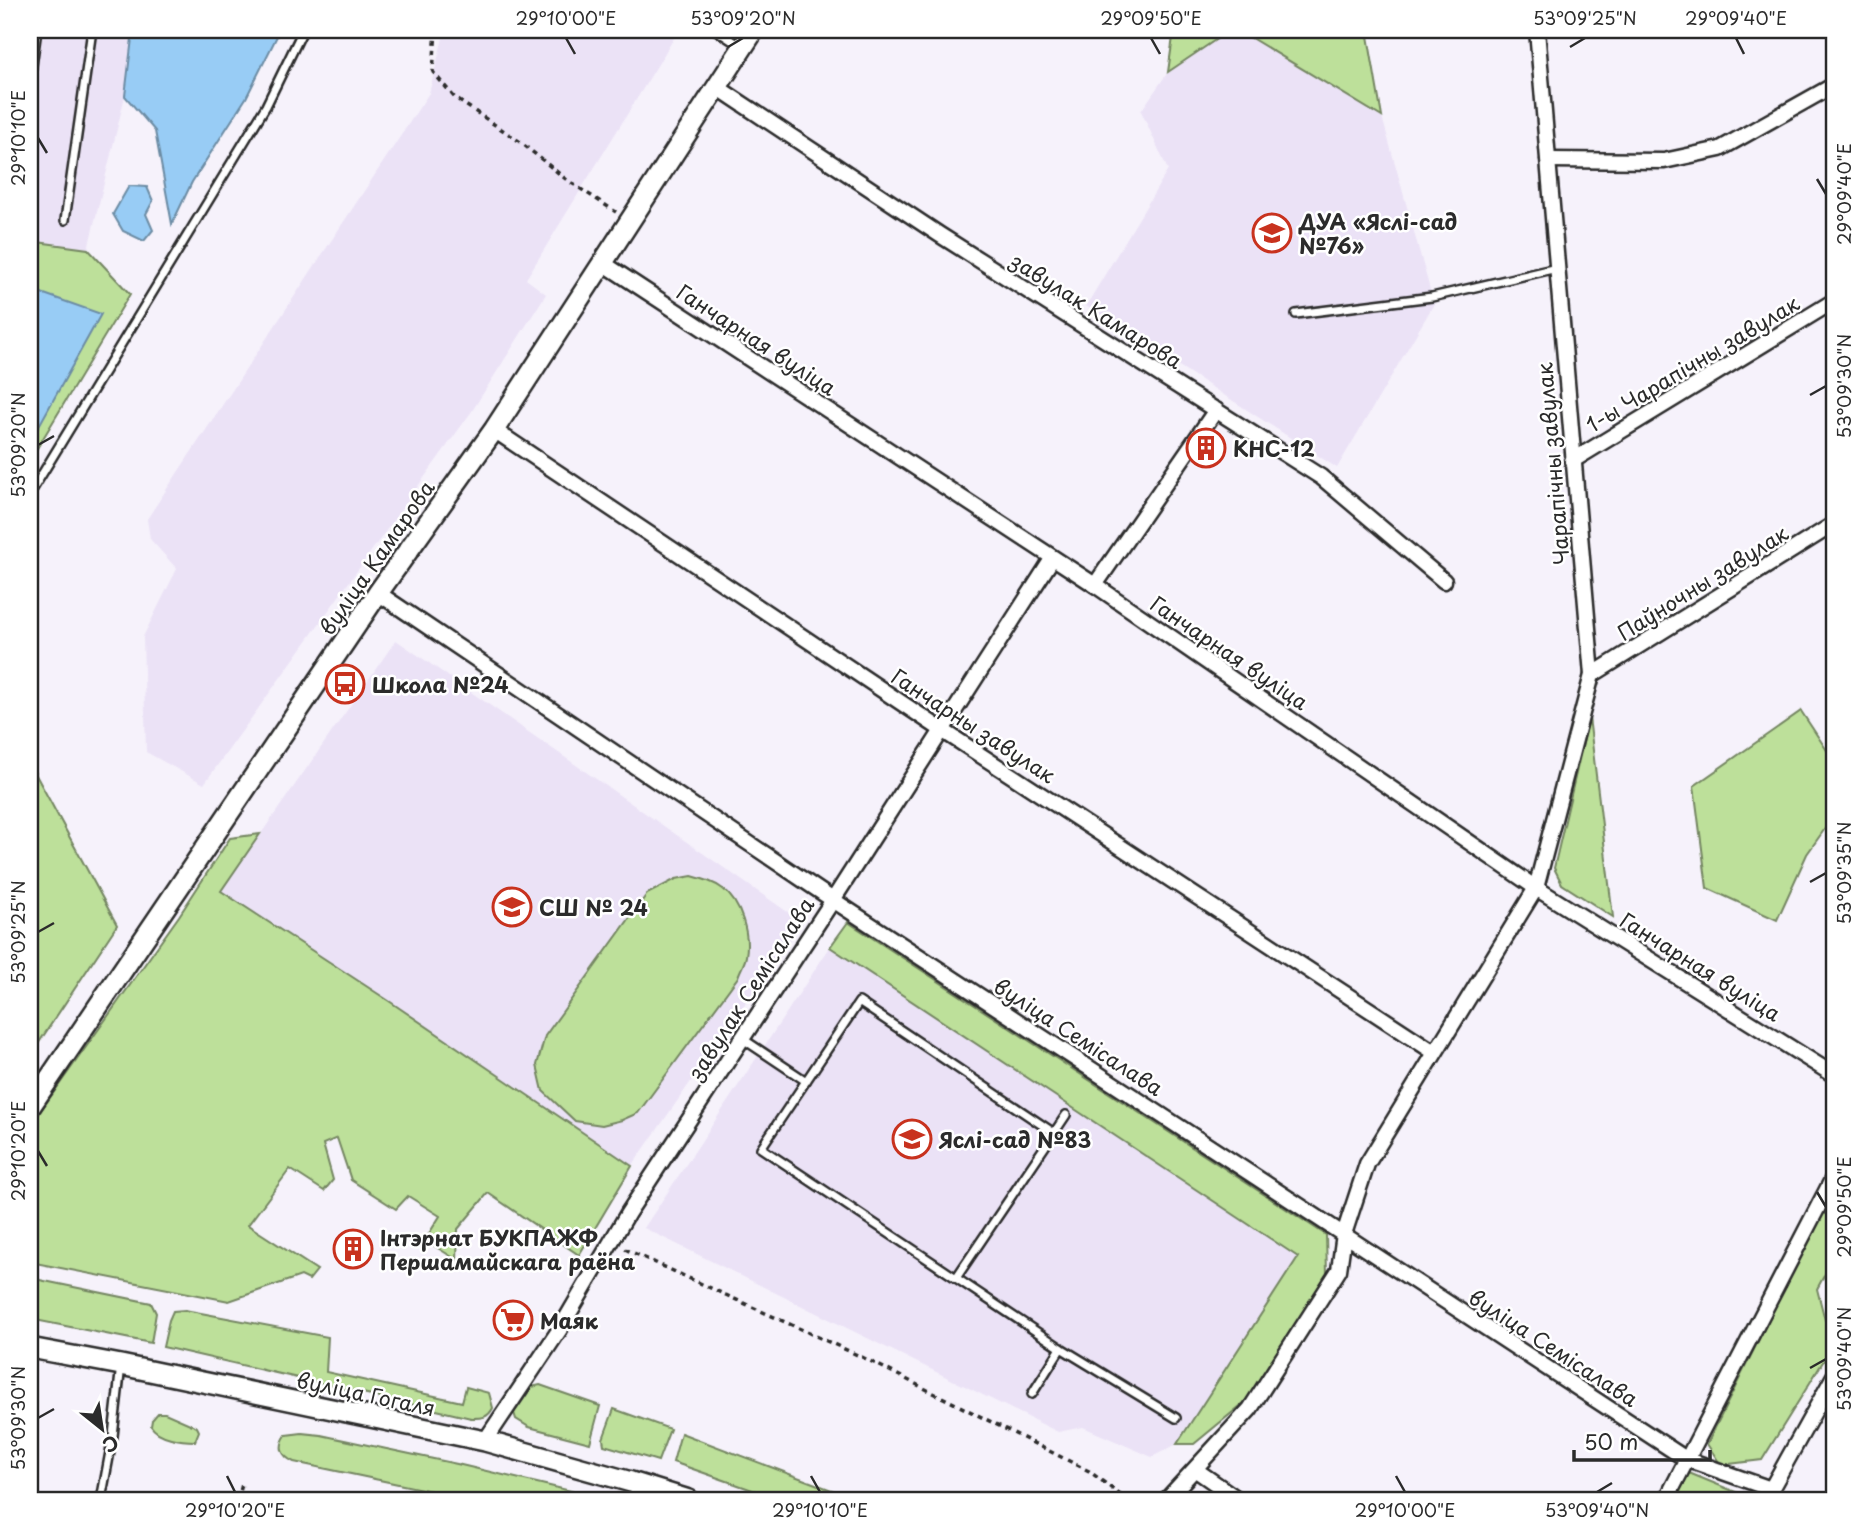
<svg xmlns="http://www.w3.org/2000/svg" width="1864" height="1530" viewBox="0 0 1864 1530" font-family="'Playpen Sans',sans-serif">
	<style>
		.built { fill: #ebe2f6 }
		.green { fill: #bde09a; stroke: #748662; stroke-width: 2 }
		.water { fill: #98ccf5; stroke: #6c8ca4; stroke-width: 2 }
		.lines { fill: none; stroke-linecap: round; stroke-linejoin: round }
		.lane-casing { stroke: #2b2b2b; stroke-width: 12 }
		.street-casing { stroke: #2b2b2b; stroke-width: 19 }
		.secondary-casing { stroke: #2b2b2b; stroke-width: 24 }
		.path { stroke: #2b2b2b; stroke-width: 3.5; stroke-dasharray: 5 5; stroke-linecap: butt }
		.lane { stroke: #fff; stroke-width: 7 }
		.street { stroke: #fff; stroke-width: 14 }
		.secondary { stroke: #fff; stroke-width: 19 }
		.ticks { fill: none; stroke: #2b2b2b; stroke-width: 2.5 }
		.labels { text-anchor: middle; dominant-baseline: central; stroke-width: 5; stroke-linejoin: round; paint-order: stroke }
		.poi-label { font-size: 21px; font-weight: bold; fill: #2b2b2b; stroke: #fff; text-anchor: start }
		.street-label { font-size: 21px; fill: #2b2b2b; stroke: #fff }
		.neatline { fill: none; stroke: #2b2b2b; stroke-width: 2.5 }
		.ticks-label { font-size: 18px; text-anchor: middle; fill: #2b2b2b }
	</style>
	<rect width="100%" height="100%" fill="#f6f2fb"/>
	<filter id="ink" filterUnits="userSpaceOnUse"><feTurbulence type="fractalNoise" baseFrequency=".0143" numOctaves="2"/><feDisplacementMap in="SourceGraphic" scale="14" xChannelSelector="R" yChannelSelector="G"/><feConvolveMatrix kernelMatrix="1 2 1 2 8 2 1 2 1" color-interpolation-filters="sRGB"/></filter>
	<g filter="url(#ink)">
		<g class="built">
			<path d="M30,30H133L125,96L88,249L30,241Z"/>
			<path d="M445,30H679L526,279L546,294L472,411L204,784L146,752L143,637L177,569L150,539L147,519L429,93Z"/>
			<path d="M1230,30H1238L1382,117L1434,304L1337,468L1086,306L1168,170L1141,111L1168,72Z"/>
			<path d="M396,640L802,922L632,1166L389,1001L221,891Z"/>
			<path d="M830,947L1298,1257L1177,1444L1152,1457L1083,1427L1058,1432L644,1228Z"/>
		</g>
		<g class="green">
			<path d="M1174,30H1230L1168,72Z"/>
			<path d="M1238,30H1367L1382,117Z"/>
			<path d="M30,241L88,249L130,294L30,460Z"/>
			<path d="M1801,711L1834,761V816L1807,854L1777,920L1707,888L1694,786Z"/>
			<path d="M1589,717L1613,917L1562,884L1554,868Z"/>
			<path d="M30,764L117,925L30,1056Z"/>
			<path d="M260,834L221,891L389,1001L632,1166L579,1255L488,1193L458,1229L457,1260L425,1240L440,1216L408,1196L396,1209L351,1180L337,1138L323,1144L333,1180L324,1191L290,1169L248,1225L317,1270L309,1280L301,1276L229,1301L30,1262V1135L37,1116L179,916L230,838Z"/>
			<path d="M692,876C703,879 714,882 723,889C741,903 750,934 746,956C745,963 740,970 738,977L638,1113L622,1120L602,1125L575,1121L543,1091L537,1065L545,1036L647,894L676,879Z"/>
			<path d="M848,922L1326,1235L1327,1274L1245,1402L1194,1444H1177L1298,1257L830,947Z"/>
			<path d="M1834,1188V1257L1817,1289L1825,1320L1834,1326V1344L1762,1460L1721,1465L1707,1444Z"/>
			<path d="M30,1278L151,1303L156,1313L151,1343L30,1319Z"/>
			<path d="M185,1310L328,1337L326,1372L462,1402L466,1387L489,1393L493,1408C488,1418 482,1418 471,1418L163,1347L169,1320L173,1311Z"/>
			<path d="M540,1385L600,1406L590,1443L529,1427L516,1419L514,1413L532,1387Z"/>
			<path d="M614,1409L670,1429L658,1461L604,1445L603,1439Z"/>
			<path d="M158,1413H165L197,1427L199,1431L195,1441C182,1441 158,1438 151,1426L152,1420Z"/>
			<path d="M302,1433L321,1435L457,1464L596,1497L598,1500H474L294,1462C281,1456 278,1447 286,1435Z"/>
			<path d="M681,1433L858,1500H781L673,1462Z"/>
			<path d="M1689,1473L1738,1493L1734,1500H1675Z"/>
		</g>
		<g class="water">
			<path d="M133,30H280L246,98L192,182L172,224L155,131L125,96Z"/>
			<path d="M129,186L147,187L153,201L146,214L153,230L144,241L123,231L113,214Z"/>
			<path d="M30,289L101,314L30,442Z"/>
		</g>
		<g class="lines">
			<defs>
				<g id="lane">
					<path d="M716,30L742,47"/>
					<path d="M30,80L37,30"/>
					<path d="M65,220L92,30"/>
					<path d="M1296,314L1432,297L1557,268"/>
					<path d="M30,494L266,106L303,30"/>
					<path d="M743,1039L806,1081L859,1002L1054,1133L1066,1115"/>
					<path d="M806,1081L761,1148L956,1278"/>
					<path d="M1054,1133L956,1278L1061,1348L1176,1418"/>
					<path d="M1032,1394L1061,1348"/>
					<path d="M101,1500L113,1436L121,1365"/>
				</g>
				<g id="street">
					<path d="M717,87L940,235L1321,477L1444,581"/>
					<path d="M1548,160L1664,161L1720,149L1834,85"/>
					<path d="M603,263L1095,585L1536,888L1834,1075"/>
					<path d="M494,430L942,730L1434,1052"/>
					<path d="M1572,461L1834,301"/>
					<path d="M1095,585L1216,410"/>
					<path d="M378,593L833,900L1686,1459L1771,1489"/>
					<path d="M1592,675L1834,524"/>
					<path d="M485,1441L560,1329L628,1213L833,900L1052,559"/>
					<path d="M1196,1470L1239,1500"/>
					<path d="M1166,1500L1250,1409L1339,1270L1344,1234L1367,1164L1536,888L1592,675L1537,30"/>
					<path d="M1666,1500L1834,1176"/>
					<path d="M1765,1500L1834,1376"/>
				</g>
				<g id="secondary">
					<path d="M30,1107L378,593L494,430L754,30"/>
					<path d="M30,1348L121,1365L485,1441L631,1482L689,1500"/>
				</g>
			</defs>
			<use href="#lane" class="lane-casing"/>
			<use href="#street" class="street-casing"/>
			<use href="#secondary" class="secondary-casing"/>
			<g class="path">
				<path d="M436,30L433,72L455,98L519,141L567,180L616,212"/>
				<path d="M625,1249L864,1358L1089,1471L1127,1500"/>
				<path d="M238,1500L242,1484"/>
			</g>
			<use href="#lane" class="lane"/>
			<use href="#street" class="street"/>
			<use href="#secondary" class="secondary"/>
		</g>
	</g>
	<path class="ticks" d="M566,38L575,54M1151,38L1160,54M1736,38L1744,54M728,47L743,38M1570,47L1585,38M38,138L47,153M1817,179L1826,194M1810,395L1826,386M38,445L54,436M1810,882L1826,873M38,932L54,923M38,1151L47,1166M1817,1192L1826,1207M1810,1368L1826,1359M38,1418L54,1409M227,1476L235,1492M811,1476L820,1492M1396,1476L1405,1492M1597,1492L1612,1483"/>
	<defs>
		<symbol id="school-ring" viewBox="-11 -11 22 22"><circle r="9.5" fill="#fff" stroke="#c8321e" stroke-width="1.5"/><path d="M0-5L7-2L0 1L-7-2ZM-4 1L0 2.5L4 1V4Q0 6-4 4Z" fill="#c8321e"/></symbol>
		<symbol id="building-ring" viewBox="-11 -11 22 22"><circle r="9.5" fill="#fff" stroke="#c8321e" stroke-width="1.5"/><path d="M-4-6H4V6H1V3H-1V6H-4ZM-2.5-4.3h1.7v1.8h-1.7ZM.8-4.3h1.7v1.8H.8ZM-2.5-1h1.7V.8h-1.7ZM.8-1h1.7V.8H.8Z" fill="#c8321e"/></symbol>
		<symbol id="bus-ring" viewBox="-11 -11 22 22"><circle r="9.5" fill="#fff" stroke="#c8321e" stroke-width="1.5"/><path d="M-5-6H5V4H4V6H2V4H-2V6H-4V4H-5ZM-3.5-4V0h7V-4ZM-3.5 1.2v1.5H-2V1.2ZM2 1.2v1.5H3.5V1.2Z" fill="#c8321e"/></symbol>
		<symbol id="supermarket-ring" viewBox="-11 -11 22 22"><circle r="9.5" fill="#fff" stroke="#c8321e" stroke-width="1.5"/><path d="M-6-5.5h2.5l.6 2H6L4.5 2H-2.5L-4.4-4H-6ZM-1.5 3.2a1.3 1.3 0 1 0 .1 0ZM3 3.2a1.3 1.3 0 1 0 .1 0Z" fill="#c8321e"/></symbol>
	</defs>
	<g fill-rule="evenodd">
		<use href="#school-ring" x="1250" y="211" width="44" height="44"/>
		<use href="#building-ring" x="1184" y="426" width="44" height="44"/>
		<use href="#bus-ring" x="323" y="662" width="44" height="44"/>
		<use href="#school-ring" x="490" y="885" width="44" height="44"/>
		<use href="#school-ring" x="890" y="1117" width="44" height="44"/>
		<use href="#building-ring" x="331" y="1227" width="44" height="44"/>
		<use href="#supermarket-ring" x="491" y="1298" width="44" height="44"/>
	</g>
	<g class="labels">
		<g class="poi-label">
			<text x="1299" y="221">ДУА «Яслі-сад<tspan x="1299" dy="24">№76»</tspan></text>
			<text x="1233" y="448">КНС-12</text>
			<text x="372" y="684">Школа №24</text>
			<text x="539" y="907">СШ № 24</text>
			<text x="939" y="1139">Яслі-сад №83</text>
			<text x="380" y="1237">Інтэрнат БУКПАЖФ<tspan x="380" dy="24">Першамайскага раёна</tspan></text>
			<text x="540" y="1320">Маяк</text>
		</g>
		<g class="street-label">
			<text transform="translate(1097 310) rotate(32)">завулак Камарова</text>
			<text transform="translate(757 339) rotate(33)">Ганчарная вуліца</text>
			<text transform="translate(1692 363) rotate(-31)">1-ы Чарапічны завулак</text>
			<text transform="translate(1552 464) rotate(-95)">Чарапічны завулак</text>
			<text transform="translate(376 557) rotate(-55)">вуліца Камарова</text>
			<text transform="translate(1702 582) rotate(-32)">Паўночны завулак</text>
			<text transform="translate(1230 652) rotate(34)">Ганчарная вуліца</text>
			<text transform="translate(974 725) rotate(33)">Ганчарны завулак</text>
			<text transform="translate(1701 966) rotate(32)">Ганчарная вуліца</text>
			<text transform="translate(750 988) rotate(-57)">завулак Семісалава</text>
			<text transform="translate(1079 1036) rotate(33)">вуліца Семісалава</text>
			<text transform="translate(1554 1347) rotate(33)">вуліца Семісалава</text>
			<text transform="translate(366 1393) rotate(12)">вуліца Гогаля</text>
		</g>
	</g>
	<rect width="1864" height="1530" fill="none" stroke="#fff" stroke-width="77"/>
	<g transform="translate(102 1429) rotate(150)" stroke="#ffffff" stroke-width="5" paint-order="stroke">
	<path d="M0-5L12 26L0 18L-12 26Z" fill="#2b2b2b"/>
	<text y="-10" font-size="19" font-weight="bold" text-anchor="middle" fill="#2b2b2b">С</text>
	</g>
	<path d="M1574 1450v10h136v-10" fill="none" stroke="#2b2b2b" stroke-width="3.5"/>
	<text x="1584" y="1450" font-size="21" fill="#2b2b2b" stroke="#ffffff" stroke-width="5" paint-order="stroke">50 m</text>
	<rect x="38" y="38" width="1788" height="1454" class="neatline"/>
	<g class="ticks-label">
		<text x="566" y="25">29°10'00"E</text>
		<text x="743" y="25">53°09'20"N</text>
		<text x="1151" y="25">29°09'50"E</text>
		<text x="1585" y="25">53°09'25"N</text>
		<text x="1736" y="25">29°09'40"E</text>
		<text transform="translate(19 138) rotate(-90)" y="6">29°10'10"E</text>
		<text transform="translate(1845 194) rotate(-90)" y="6">29°09'40"E</text>
		<text transform="translate(1845 386) rotate(-90)" y="6">53°09'30"N</text>
		<text transform="translate(19 445) rotate(-90)" y="6">53°09'20"N</text>
		<text transform="translate(1845 873) rotate(-90)" y="6">53°09'35"N</text>
		<text transform="translate(19 932) rotate(-90)" y="6">53°09'25"N</text>
		<text transform="translate(19 1151) rotate(-90)" y="6">29°10'20"E</text>
		<text transform="translate(1845 1207) rotate(-90)" y="6">29°09'50"E</text>
		<text transform="translate(1845 1359) rotate(-90)" y="6">53°09'40"N</text>
		<text transform="translate(19 1418) rotate(-90)" y="6">53°09'30"N</text>
		<text x="235" y="1517">29°10'20"E</text>
		<text x="820" y="1517">29°10'10"E</text>
		<text x="1405" y="1517">29°10'00"E</text>
		<text x="1597" y="1517">53°09'40"N</text>
	</g>
</svg>
